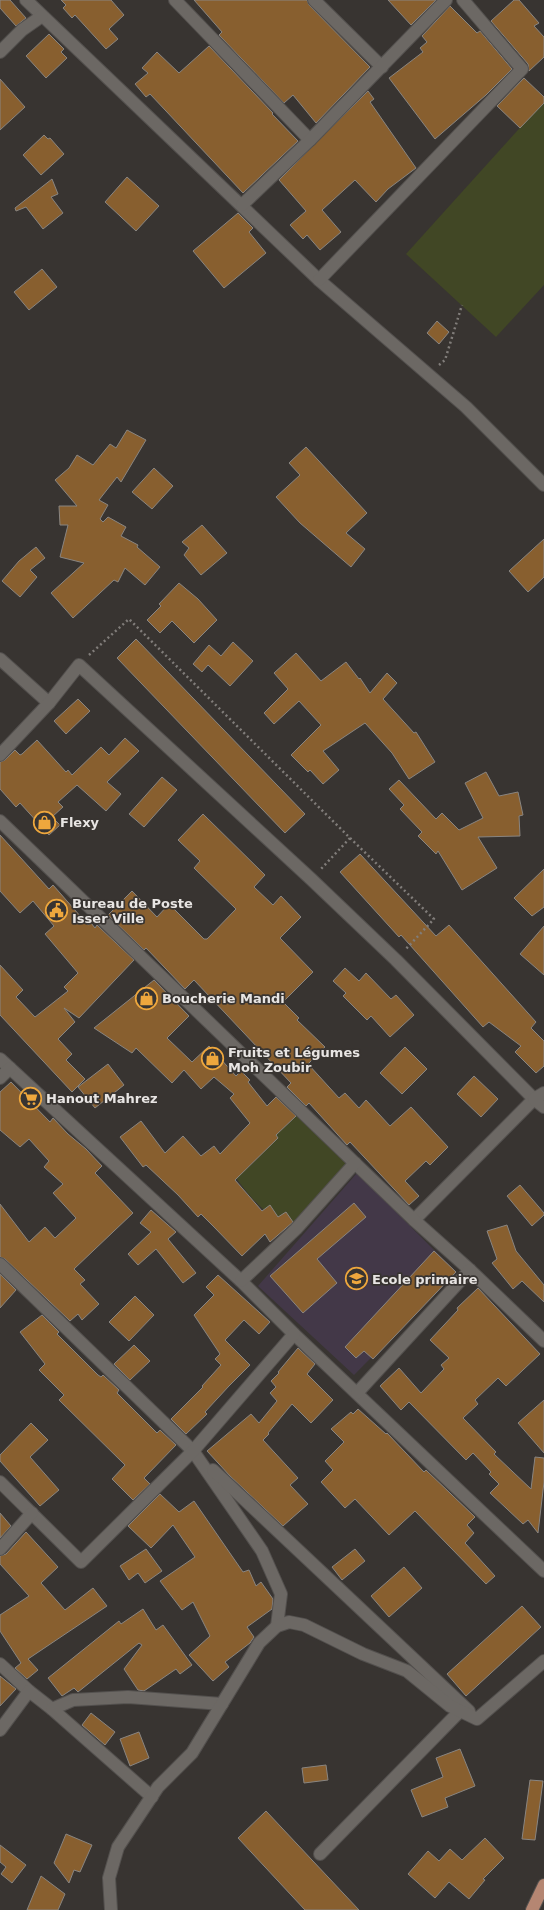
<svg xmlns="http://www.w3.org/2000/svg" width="544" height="1910" viewBox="0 0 544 1910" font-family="'DejaVu Sans',sans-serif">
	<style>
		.education { fill: #433848 }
		.green { fill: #414725 }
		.building { fill: #885f2f; stroke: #898581 }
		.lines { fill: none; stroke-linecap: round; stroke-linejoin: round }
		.minor-casing { stroke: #53504e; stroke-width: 14 }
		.major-casing { stroke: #53504e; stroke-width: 14 }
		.path { stroke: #817d7a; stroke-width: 2.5; stroke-dasharray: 2 3; stroke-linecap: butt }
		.minor { stroke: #6c6864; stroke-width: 12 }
		.major { stroke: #b58672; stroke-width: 12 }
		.labels { text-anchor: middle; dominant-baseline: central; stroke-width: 3.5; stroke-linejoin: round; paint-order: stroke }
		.poi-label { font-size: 13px; font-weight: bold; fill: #e8e5e3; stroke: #383431; text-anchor: start }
	</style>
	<rect width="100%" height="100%" fill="#383431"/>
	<path class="education" d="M357,1173L456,1272L354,1375L258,1286Z"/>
	<g class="green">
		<path d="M544,101V285L496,337L406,254Z"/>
		<path d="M302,1111L355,1163L295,1225L286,1212L278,1217L271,1206L264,1210C249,1197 241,1184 230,1170L241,1162L248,1168L278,1138L276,1135Z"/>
	</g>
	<g class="building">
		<path d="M0,0H10L26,18L16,26L0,8Z"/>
		<path d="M61,0H111L124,15L109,29L118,39L106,49L75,15L72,18L63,8L66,5Z"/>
		<path d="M194,0H307L309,5L370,67L316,123L293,95L284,103L219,35L222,32Z"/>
		<path d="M388,0H436L411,25Z"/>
		<path d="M514,0H519L539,23L534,26L544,37V57L529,71L528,64L491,21Z"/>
		<path d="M450,6L477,33L480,31L512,69L486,95L435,139L389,78L423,52L420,48L427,42L422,36Z"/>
		<path d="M49,34L64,49L61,52L67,58L46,78L26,56Z"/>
		<path d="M209,46L273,113L272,114L298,141L243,193L150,94L146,97L135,84L148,73L142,68L157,52L179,73Z"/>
		<path d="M524,78L544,97V103L520,128L497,106Z"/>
		<path d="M0,79L25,107L0,130Z"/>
		<path d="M368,91L374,99L370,102L416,168L388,189L376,202L355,180L322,210L341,232L320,250L307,235L303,239L290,225L306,211L279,180Z"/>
		<path d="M44,135L48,139L50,138L64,154L41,175L23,155Z"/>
		<path d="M127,177L159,206L136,231L105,202Z"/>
		<path d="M52,179L58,194L51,197L63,213L43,229L26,207L16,211L15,208Z"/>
		<path d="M238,213L253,228L249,232L266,253L224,288L193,251Z"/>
		<path d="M42,269L57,287L29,310L14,292Z"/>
		<path d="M437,321L449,332L439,344L427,333Z"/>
		<path d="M127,430L146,440L121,482L117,477L99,500L108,505L100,519L103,522L108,517L126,527L121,536L138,545L137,547L160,567L145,585L125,568L118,582L114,580L73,618L51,593L84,563L60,557L68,525H60L59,506H77L55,480L69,468L77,455L93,465L110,444L116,448Z"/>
		<path d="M306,447L367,513L346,533L365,549L351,567L300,523L276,497L300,475L289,463Z"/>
		<path d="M154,468L173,486L152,509L132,492Z"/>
		<path d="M202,525L227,553L201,575L184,555L189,548L182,542Z"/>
		<path d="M544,539V577L528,592L509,571Z"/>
		<path d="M36,547L45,558L30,570L37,577L20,597L2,581L19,561Z"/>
		<path d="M179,583L198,599L217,620L194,643L172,621L160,633L147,620L161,606L159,604Z"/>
		<path d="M136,639L305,814L285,833L117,658Z"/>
		<path d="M233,642L253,661L230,686L208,665L202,672L193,664L209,645L221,656Z"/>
		<path d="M296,653L321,681L346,662L359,679L360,678L370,693L387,673L397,683L383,699L414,733L416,732L435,762L409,779L392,753L365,723L323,751L339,770L323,784L310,770L308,772L291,755L321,725L299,701L274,724L264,713L288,689L274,673Z"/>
		<path d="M78,699L90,711L66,734L54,721Z"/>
		<path d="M125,738L139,751L107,782L121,794L106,811L77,785L58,802L63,807L52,817L60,825L49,835L20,803L16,807L0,789V762L5,760L15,750L20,755L22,754L37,740L66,772L68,770L72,775L101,747L109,755Z"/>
		<path d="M486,772L499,796L518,792L523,815L519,816L520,836L478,837L497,868L462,890L438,851L436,854L418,836L422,832L400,809L404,805L389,789L399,780L436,819L442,813L459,830L483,818L465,783Z"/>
		<path d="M162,777L177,790L144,827L129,814Z"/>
		<path d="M203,814L265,875L254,887L273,905L281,896L301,917L280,938L313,972L283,1002L299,1018L297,1020L325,1047L308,1064L339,1098L345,1093L359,1108L366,1100L390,1126L411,1107L448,1147L430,1165L426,1161L405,1181L419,1196L409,1205L350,1142L347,1145L309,1103L306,1106L287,1087L291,1083L194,980L185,989L146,948L144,950L108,915L132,891L157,917L169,904L204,939H207L236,909L194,868L200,861L178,840Z"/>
		<path d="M0,835L49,889L53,885L88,925L91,923L95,928L97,925L134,960L79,1018L64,1008L75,1022L58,1039L72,1054L66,1060L85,1079L72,1092L0,1015V965L23,990L16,997L35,1017L68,991L64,987L78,973L45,934L54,926L33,901L20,913L0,891Z"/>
		<path d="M360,854L436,936L449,925L536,1022L531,1028L544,1041V1066L536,1073L515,1052L521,1046L489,1022L483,1027L401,935L399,937L340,872Z"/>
		<path d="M544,869V907L532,916L514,898Z"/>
		<path d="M544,926V975L520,954Z"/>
		<path d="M345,968L359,981L366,973L391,999L396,995L414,1015L390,1037L371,1016L367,1020L343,996L346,993L333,981Z"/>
		<path d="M154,980L189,1016L167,1038L192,1062L209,1046L236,1076L241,1071L250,1080L248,1082L267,1106L276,1097L296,1116L276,1135L278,1138L235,1180L262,1211L270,1205L278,1217L286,1212L293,1222L270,1242L265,1234L242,1256L214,1227L201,1214L198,1217L178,1195L146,1165L143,1167L120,1137L141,1121L165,1153L183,1136L201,1156L214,1146L220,1154L250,1123L230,1098L234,1094L214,1077L201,1089L184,1070L172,1083L136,1048L132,1053L94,1028Z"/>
		<path d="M405,1047L427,1069L402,1094L380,1073Z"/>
		<path d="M108,1064L124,1085L95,1108L78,1087Z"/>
		<path d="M474,1076L498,1099L481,1117L457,1094Z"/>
		<path d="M11,1082L50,1122L53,1118L68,1134L86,1149L102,1166L95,1173L133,1213L74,1269L85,1280L80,1284L99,1304L82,1320L78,1314L70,1321L5,1259L0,1257V1204L29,1242L45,1227L55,1238L76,1218L53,1193L63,1184L44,1167L49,1161L29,1139L20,1147L0,1130V1092Z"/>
		<path d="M520,1185L544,1213V1215L532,1226L507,1196Z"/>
		<path d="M354,1203L366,1217L317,1259L337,1283L303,1313L270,1276Z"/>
		<path d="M151,1210L176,1232L168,1239L196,1273L183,1283L156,1249L138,1265L128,1254L151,1232L140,1223Z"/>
		<path d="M507,1225L516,1251L544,1285V1302L522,1281L513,1289L492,1263L497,1259L487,1231Z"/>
		<path d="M434,1251L456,1272L373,1359L364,1351L356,1358L345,1347Z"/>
		<path d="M0,1274L16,1290L0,1308Z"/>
		<path d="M218,1275L270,1322L259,1334L244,1320L225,1340L250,1365L229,1386L205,1412L207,1414L186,1434L171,1419L203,1387L202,1386L221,1365L215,1359L220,1354L194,1315L214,1295L206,1287Z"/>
		<path d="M478,1288L540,1354L506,1386L498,1378L475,1400L478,1404L463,1418L496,1452L494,1454L531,1489L535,1457L544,1458V1482L538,1533L528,1520L523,1524L490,1493L499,1484L489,1474L491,1472L473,1453L466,1460L409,1402L401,1410L380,1386L399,1368L421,1393L444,1369L441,1365L449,1358L430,1340L458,1310L457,1308Z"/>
		<path d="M135,1296L154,1315L129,1341L109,1322Z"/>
		<path d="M42,1315L59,1332L57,1334L98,1375L101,1377L103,1375L119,1390L117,1393L157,1433L160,1430L176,1445L144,1478L150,1484L133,1500L112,1479L125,1465L59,1400L64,1395L39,1370L45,1364L20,1332Z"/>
		<path d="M134,1345L150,1361L130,1380L114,1364Z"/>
		<path d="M298,1348L315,1364L307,1374L333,1400L311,1423L292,1404L268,1433L269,1434L263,1440L298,1478L290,1485L308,1504L283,1526L230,1476L207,1451L251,1414L259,1423L277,1401L270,1393L276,1387L271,1381L279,1373L278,1372Z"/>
		<path d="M544,1400V1453L518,1423Z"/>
		<path d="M358,1409L386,1434L387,1433L424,1472L426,1470L475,1517L467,1525L474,1533L465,1543L495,1576L486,1584L415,1511L389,1535L355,1499L345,1508L321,1482L333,1470L325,1461L344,1442L331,1429L351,1412L353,1414Z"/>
		<path d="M31,1423L48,1440L30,1457L59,1490L40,1506L0,1461V1455Z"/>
		<path d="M160,1494L179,1512L194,1501L243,1572L249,1570L256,1586L261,1582L273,1599L272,1609L247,1627L254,1637L250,1643L225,1662L229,1667L213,1681L189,1655L210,1636L193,1602L182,1610L160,1581L195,1557L173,1525L151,1548L128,1526Z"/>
		<path d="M0,1513L11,1526L0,1538Z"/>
		<path d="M26,1532L58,1567L41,1583L65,1610L93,1588L107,1606L28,1659L38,1670L27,1679L15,1668L21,1663L0,1631V1615L29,1596L0,1564V1556L6,1554Z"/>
		<path d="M146,1549L162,1571L145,1583L138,1573L129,1580L120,1566Z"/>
		<path d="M355,1549L365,1561L342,1580L332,1567Z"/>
		<path d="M404,1567L422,1588L389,1617L371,1596Z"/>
		<path d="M522,1606L541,1627L466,1696L447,1674Z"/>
		<path d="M143,1609L156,1630L163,1625L192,1665L180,1674L176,1669L144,1691L138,1690L124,1669L142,1645L139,1643L78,1692L74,1688L62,1696L48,1678L119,1621L121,1624Z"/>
		<path d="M0,1676L16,1689L0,1706Z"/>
		<path d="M91,1713L115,1732L105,1745L82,1725Z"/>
		<path d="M139,1732L149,1758L130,1766L120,1739Z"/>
		<path d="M460,1749L475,1786L445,1798L448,1807L422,1817L411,1790L443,1777L436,1758Z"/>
		<path d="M326,1765L328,1780L304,1783L302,1768Z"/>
		<path d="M530,1780L543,1781L535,1840L522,1839Z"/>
		<path d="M266,1811L359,1910H305L238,1838Z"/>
		<path d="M66,1834L92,1845L80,1872L74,1870L69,1883L54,1863Z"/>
		<path d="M485,1838L504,1858L483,1879L485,1880L469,1899L449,1882L435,1898L408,1874L428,1851L439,1861L450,1849L462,1860Z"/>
		<path d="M0,1845L26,1865L12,1883L1,1874L6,1867L0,1862Z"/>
		<path d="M41,1876L65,1894L58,1910H27Z"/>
	</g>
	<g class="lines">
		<defs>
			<g id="minor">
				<path d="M26,0L319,280L466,407L544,485"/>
				<path d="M175,0L310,140"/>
				<path d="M314,0L382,67"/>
				<path d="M0,52L22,30L42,16"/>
				<path d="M242,205L310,140L446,0"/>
				<path d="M319,280L522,69L463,0"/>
				<path d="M0,659L49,703"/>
				<path d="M0,755L49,703L79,665L311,879L396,960L534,1099L414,1220"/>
				<path d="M0,821L414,1220L470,1270L544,1341"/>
				<path d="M0,1059L241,1281L294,1334L544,1571"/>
				<path d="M0,1078L10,1068"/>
				<path d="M544,1093L534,1099L544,1107"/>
				<path d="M0,1264L193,1451L262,1551L281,1594L277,1626"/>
				<path d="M241,1281L296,1229L355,1163"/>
				<path d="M357,1393L470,1270"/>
				<path d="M213,1470L469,1711"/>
				<path d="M0,1482L81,1562L193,1451L294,1334"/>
				<path d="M0,1549L32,1513"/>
				<path d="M0,1664L29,1691"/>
				<path d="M0,1730L29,1691L52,1709"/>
				<path d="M152,1797L52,1709L73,1700L128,1697L222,1704"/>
				<path d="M320,1854L460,1711"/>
				<path d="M111,1910L109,1878L118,1847L158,1787L192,1753L259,1643L277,1626L289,1622L304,1625L363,1654L407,1671L450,1706L477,1719L544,1661"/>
			</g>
			<path id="major" d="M532,1910L544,1885"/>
		</defs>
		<use href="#minor" class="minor-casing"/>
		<use href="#major" class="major-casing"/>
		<g class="path">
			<path d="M439,365L445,360L462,305"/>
			<path d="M89,655L129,619L350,838L321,869"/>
			<path d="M350,838L434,919L405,950"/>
		</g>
		<use href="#minor" class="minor"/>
		<use href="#major" class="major"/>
	</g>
	<defs>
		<symbol id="shop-ring" viewBox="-11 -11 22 22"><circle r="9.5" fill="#383431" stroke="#eea73d" stroke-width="1.5"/><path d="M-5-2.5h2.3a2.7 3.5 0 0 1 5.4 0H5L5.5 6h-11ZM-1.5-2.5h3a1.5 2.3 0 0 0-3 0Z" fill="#eea73d"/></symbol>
		<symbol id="civic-ring" viewBox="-11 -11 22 22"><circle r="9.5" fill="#383431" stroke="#eea73d" stroke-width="1.5"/><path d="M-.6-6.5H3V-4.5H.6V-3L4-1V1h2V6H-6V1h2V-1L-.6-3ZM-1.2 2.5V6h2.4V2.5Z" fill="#eea73d"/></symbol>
		<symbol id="supermarket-ring" viewBox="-11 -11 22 22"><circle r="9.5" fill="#383431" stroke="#eea73d" stroke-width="1.5"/><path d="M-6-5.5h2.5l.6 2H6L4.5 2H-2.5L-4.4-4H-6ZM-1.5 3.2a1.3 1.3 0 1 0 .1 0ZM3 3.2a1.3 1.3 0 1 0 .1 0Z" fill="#eea73d"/></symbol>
		<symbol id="school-ring" viewBox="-11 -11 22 22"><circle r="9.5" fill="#383431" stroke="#eea73d" stroke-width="1.5"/><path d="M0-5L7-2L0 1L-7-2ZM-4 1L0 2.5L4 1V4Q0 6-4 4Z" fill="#eea73d"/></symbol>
	</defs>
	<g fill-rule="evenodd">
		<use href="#shop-ring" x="32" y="810" width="25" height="25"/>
		<use href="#civic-ring" x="44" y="898" width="25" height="25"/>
		<use href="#shop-ring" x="134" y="986" width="25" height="25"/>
		<use href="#shop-ring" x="200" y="1046" width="25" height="25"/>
		<use href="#supermarket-ring" x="18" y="1086" width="25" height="25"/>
		<use href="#school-ring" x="344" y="1266" width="25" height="25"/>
	</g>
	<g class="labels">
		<g class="poi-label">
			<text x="60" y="822">Flexy</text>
			<text x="72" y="903">Bureau de Poste<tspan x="72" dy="15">Isser Ville</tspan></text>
			<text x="162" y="998">Boucherie Mandi</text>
			<text x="228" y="1052">Fruits et Légumes<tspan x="228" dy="15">Moh Zoubir</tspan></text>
			<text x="46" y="1098">Hanout Mahrez</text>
			<text x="372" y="1279">Ecole primaire</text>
		</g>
	</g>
</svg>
